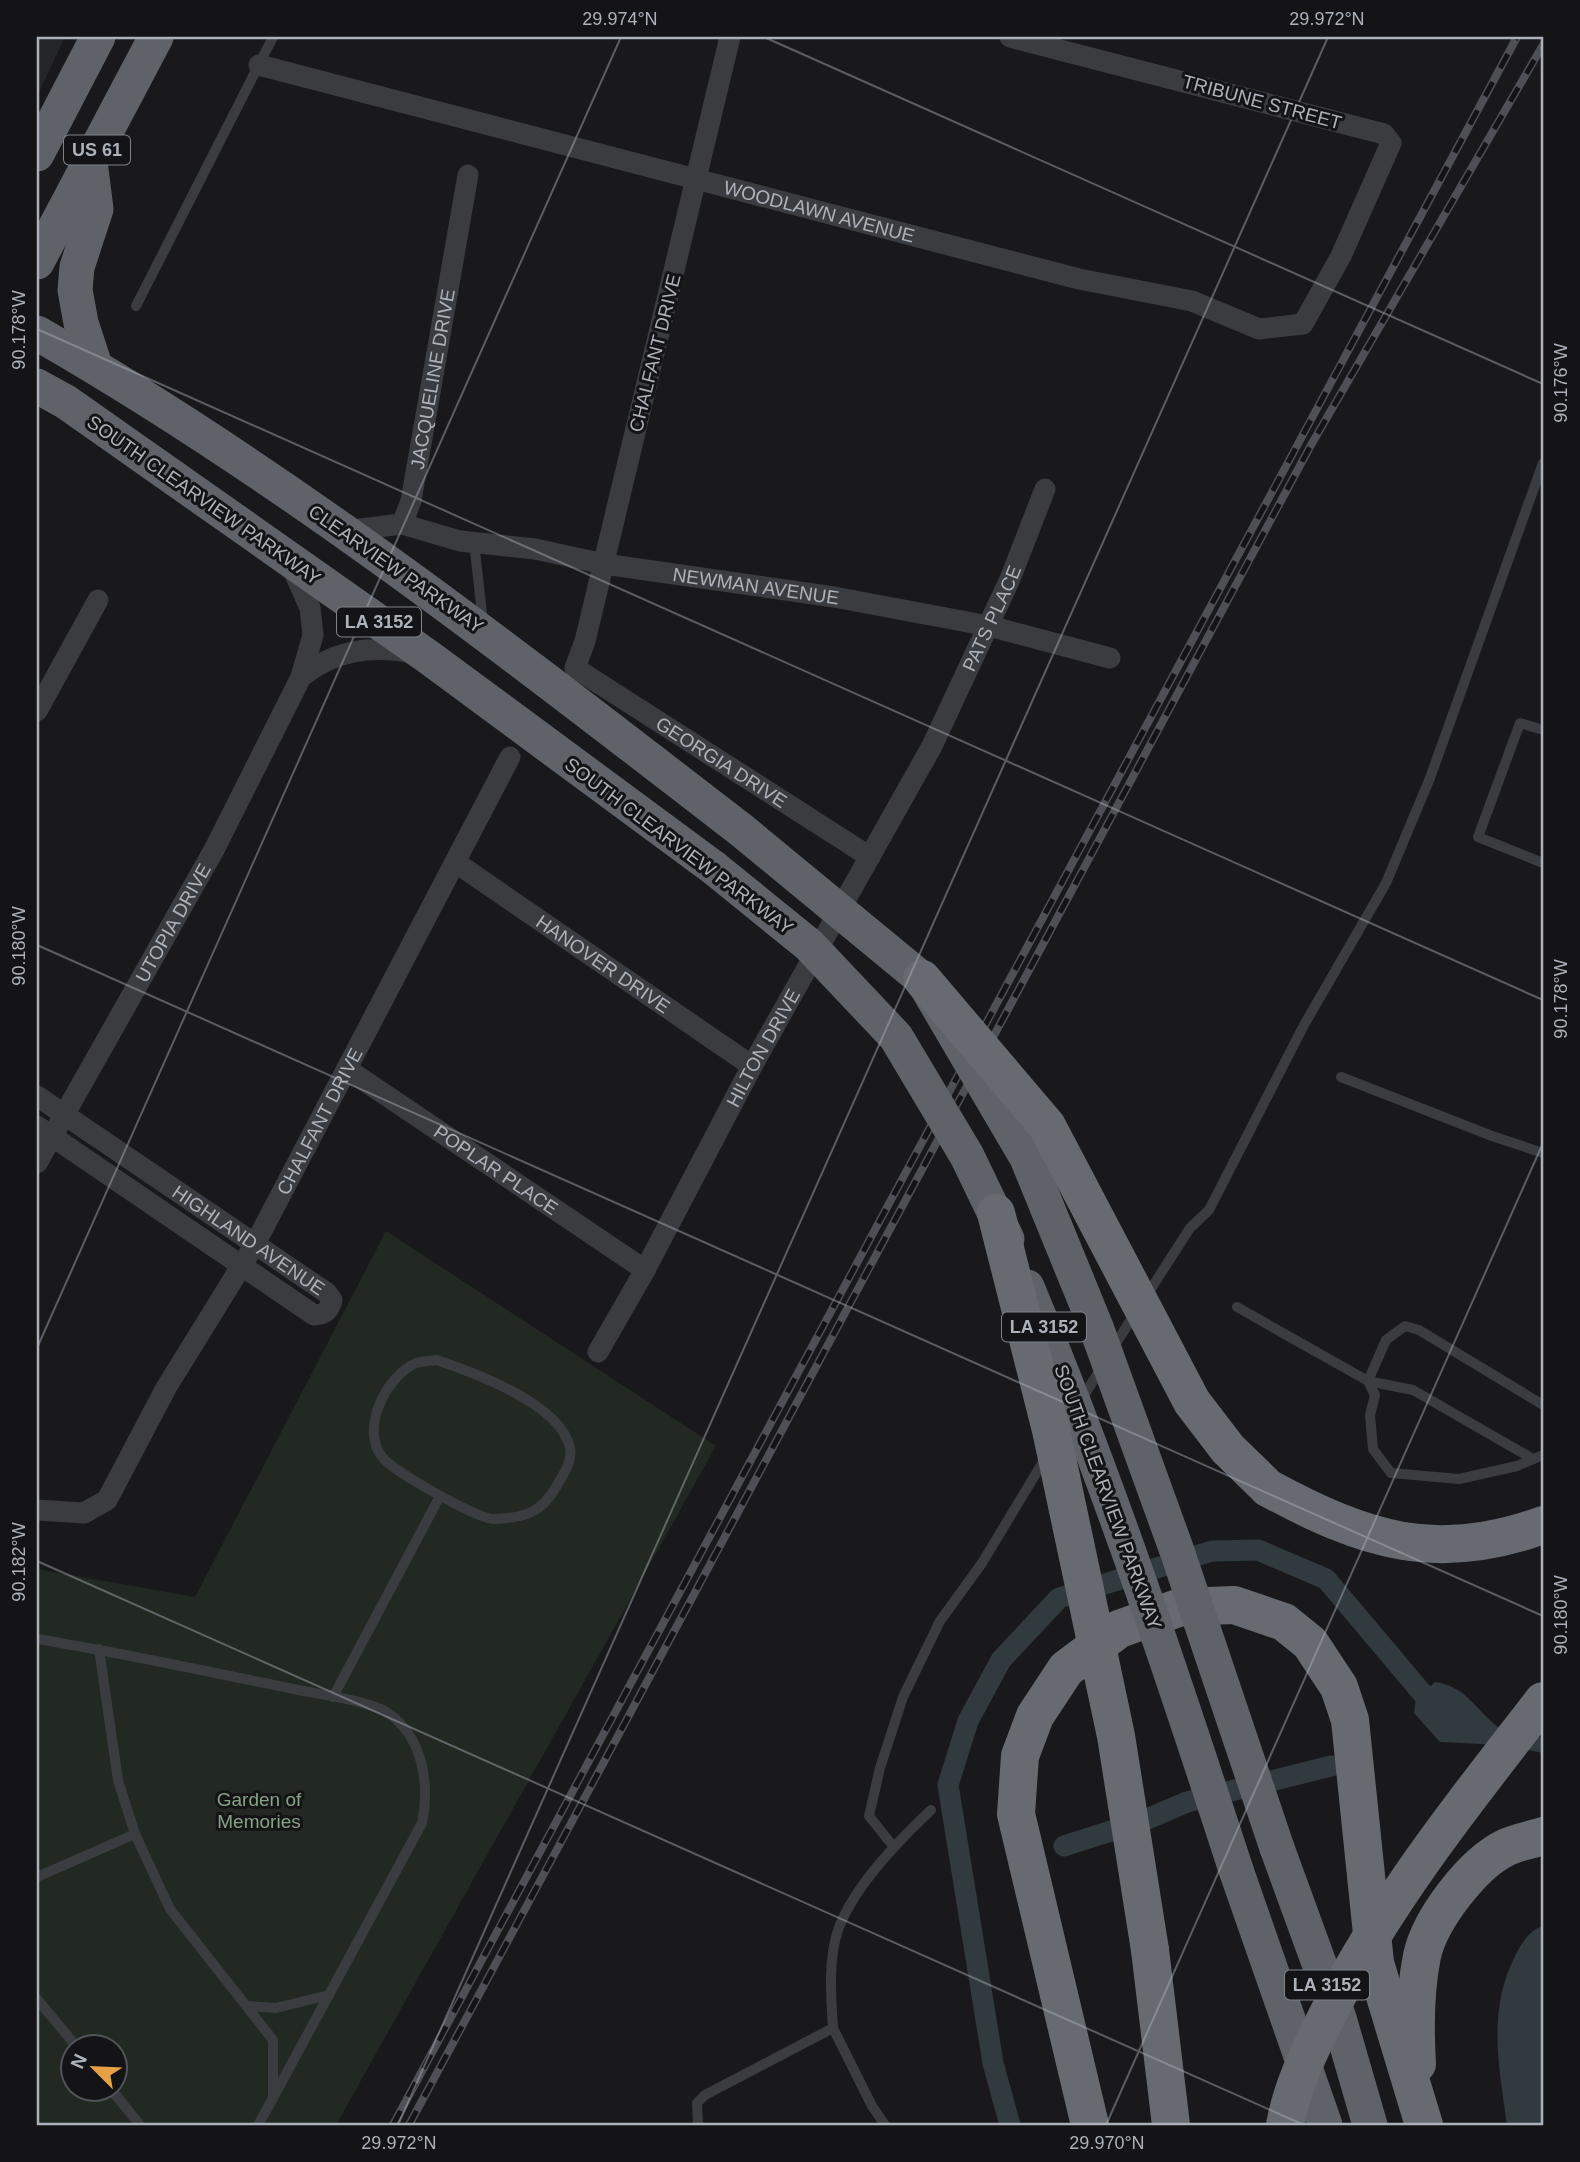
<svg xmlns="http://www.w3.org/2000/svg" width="1580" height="2162" viewBox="0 0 1580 2162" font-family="Helvetica,sans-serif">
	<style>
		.built { fill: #252628 }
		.green { fill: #212922; fill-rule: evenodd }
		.water { fill: #303a3f }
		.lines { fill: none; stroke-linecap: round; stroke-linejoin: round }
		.stream { stroke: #303a3f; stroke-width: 6 }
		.canal { stroke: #303a3f; stroke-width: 21 }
		.service { stroke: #3b3c40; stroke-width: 10 }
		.minor { stroke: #3b3c40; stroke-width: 21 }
		.trunk { stroke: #5f6268; stroke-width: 35 }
		.motorway { stroke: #676a71; stroke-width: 38 }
		.rail-casing { stroke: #4e5055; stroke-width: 8 }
		.rail { stroke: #141416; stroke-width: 5; stroke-dasharray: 16; stroke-linecap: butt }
		.trunk-bridge { stroke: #5f6268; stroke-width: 35 }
		.motorway-bridge { stroke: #676a71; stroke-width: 38 }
		.ticks { fill: none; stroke: #adb2ba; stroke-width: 2; stroke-opacity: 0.45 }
		.labels { text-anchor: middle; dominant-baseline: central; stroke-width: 6; stroke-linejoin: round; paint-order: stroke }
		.shield { fill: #141416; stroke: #7f8389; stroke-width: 2 }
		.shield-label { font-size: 18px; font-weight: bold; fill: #adb2ba }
		.street-label { font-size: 19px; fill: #adb2ba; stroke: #141416 }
		.park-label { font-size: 19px; fill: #86a485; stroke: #141416 }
		.neatline { fill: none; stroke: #adb2ba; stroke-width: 2.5 }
		.ticks-label { font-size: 18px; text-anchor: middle; fill: #adb2ba }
	</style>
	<rect width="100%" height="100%" fill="#19191b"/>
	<path class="built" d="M37,37H65L37,96Z"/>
	<path class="green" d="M386,1231L716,1446L336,2125H37V1569L195,1597ZM74,2046H116V2088H74Z"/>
	<g class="water">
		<path d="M1415,1678L1431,1686L1435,1682C1484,1689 1481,1743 1543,1737V1753L1504,1745L1440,1742L1414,1713L1416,1699L1405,1685Z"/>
		<path d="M1543,1926V2125H1507C1499,2067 1487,2011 1515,1956C1522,1943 1529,1930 1543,1926Z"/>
	</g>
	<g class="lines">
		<g class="stream">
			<path d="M1174,1807L1175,1812"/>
			<path d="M1165,1811L1166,1816"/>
		</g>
		<g class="canal">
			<path d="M1064,1846L1145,1820L1187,1802L1331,1766"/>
			<path d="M1010,2125L993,2063L948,1785L968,1721L1001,1660L1059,1598L1212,1551L1258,1550L1326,1579L1428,1700"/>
		</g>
		<g class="service">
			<path d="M136,306L273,37"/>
			<path d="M474,542L483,622"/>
			<path d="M1543,730L1520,723L1478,837L1543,863"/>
			<path d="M1341,1077L1492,1136L1543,1153"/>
			<path d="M1145,1298L1190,1228L1209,1210L1304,1025L1386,883L1430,778L1543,463"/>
			<path d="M1237,1307L1368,1381L1375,1395L1370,1415L1373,1449L1391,1473L1459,1479L1517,1466L1543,1455"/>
			<path d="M1111,1351L1136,1312"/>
			<path d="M437,1360C475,1373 561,1404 570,1448C573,1462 562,1476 556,1487C541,1514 522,1518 494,1519C479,1520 393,1471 383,1458C359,1430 386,1376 416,1363C422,1361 430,1361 437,1360Z"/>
			<path d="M1080,1402L1103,1365"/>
			<path d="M1533,1459L1413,1390L1368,1381L1386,1340L1405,1326L1419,1330L1543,1405"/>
			<path d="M37,1639C123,1653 209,1672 294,1689C316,1694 371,1701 388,1713C423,1737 430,1784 422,1823L273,2098"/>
			<path d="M99,1649L118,1780L135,1834L170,1909L273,2040V2098L258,2125"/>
			<path d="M333,1697L440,1496"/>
			<path d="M893,1846L869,1816L880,1768L903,1697L940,1621L982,1563L1046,1457"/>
			<path d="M37,1877L135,1834"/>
			<path d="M37,1999L76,2046"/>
			<path d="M247,2006L276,2008L329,1995"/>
			<path d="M833,2028L872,2106L885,2125"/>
			<path d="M110,2088L140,2125"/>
			<path d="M698,2125L697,2103L705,2095L833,2028C831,1997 828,1960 838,1930C853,1888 898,1841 931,1810"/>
		</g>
		<g class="minor">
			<path id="s1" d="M730,37L585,641L575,668L870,857"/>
			<path id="s2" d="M259,65L1079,279L1192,301L1259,329L1303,324L1341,256L1391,143L1384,134L1010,37"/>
			<path id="s3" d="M402,524L460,541L535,549L604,564L834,597L989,626L1110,658"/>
			<path id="s4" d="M343,531L402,524L411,501L468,175"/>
			<path d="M301,677C335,650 370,645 413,653"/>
			<path d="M37,711L98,600"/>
			<path id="s5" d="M455,862L752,1066"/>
			<path id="s6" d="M347,1069L645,1270"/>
			<path id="s7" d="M37,1096L327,1293L332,1300C329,1311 326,1314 314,1315L37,1126"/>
			<path id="s8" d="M37,1163L215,848L301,677L313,635L310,608L290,563"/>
			<path id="s9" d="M598,1352L645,1270L752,1066L932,746L1010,579L1045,489"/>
			<path id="s10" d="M37,1510L84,1513L107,1500L166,1388L255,1244L510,757"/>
		</g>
		<g class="trunk">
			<path d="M37,154L98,37"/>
			<path d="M90,162L96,209L77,267L75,290L81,323L95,366"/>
			<path d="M37,262L156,37"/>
			<path d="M37,333C286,476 513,654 740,829"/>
			<path d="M37,386L66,402L427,656L714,868"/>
			<path d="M1277,1848L1339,2018L1370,2125"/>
			<path d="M1236,1870L1325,2125"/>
		</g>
		<g class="motorway">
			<path d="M1268,1488C1364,1540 1436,1564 1543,1525"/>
			<path d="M1150,1950L1171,2125"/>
			<path d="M1417,2064C1415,2030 1415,1990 1422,1956C1430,1919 1473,1863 1507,1847C1518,1842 1531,1840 1543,1836"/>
			<path d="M1090,2125L1016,1814L1020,1756L1035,1716L1066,1669L1119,1629L1181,1607L1234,1605L1284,1622L1310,1643L1339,1687L1350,1720L1375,1963L1424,2125"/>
		</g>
		<defs>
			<g id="rail">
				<path d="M393,2125L1517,37"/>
				<path d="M409,2125L1311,445L1543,45"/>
			</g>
		</defs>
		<use href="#rail" class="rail-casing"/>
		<use href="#rail" class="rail"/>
		<g class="trunk-bridge">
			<path d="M740,829L922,979L1027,1158L1096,1327L1177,1551L1277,1848"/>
			<path d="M714,868L809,945L896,1037L967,1156L1007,1239"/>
			<path d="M1027,1287C1107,1478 1172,1673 1236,1870"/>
		</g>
		<g class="motorway-bridge">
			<path d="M922,979L1047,1126L1192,1402L1228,1449L1268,1488"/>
			<path d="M996,1213L1051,1430L1116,1736L1150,1950"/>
			<path d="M1285,2125C1292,2086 1311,2047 1329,2012C1387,1899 1465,1801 1543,1701"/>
		</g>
	</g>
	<path class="ticks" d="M764,37L1543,384M37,329L1543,1000M37,945L1543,1616M37,1348L621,37M37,1561L1304,2125M398,2125L1328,37M1106,2125L1543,1143"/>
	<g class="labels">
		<g class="shield">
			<rect x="64" y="135.5" width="66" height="29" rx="5"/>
			<rect x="337" y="607.5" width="84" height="29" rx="5"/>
			<rect x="1002" y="1312.5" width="84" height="29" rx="5"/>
			<rect x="1285" y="1970.5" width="84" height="29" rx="5"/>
		</g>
		<g class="shield-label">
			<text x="97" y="150">US 61</text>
			<text x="379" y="622">LA 3152</text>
			<text x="1044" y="1327">LA 3152</text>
			<text x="1327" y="1985">LA 3152</text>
		</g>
		<g class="street-label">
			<text transform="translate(1262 102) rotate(15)">TRIBUNE STREET</text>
			<text stroke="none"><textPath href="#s2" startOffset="579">WOODLAWN AVENUE</textPath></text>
			<text transform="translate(655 353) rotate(-76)">CHALFANT DRIVE</text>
			<text stroke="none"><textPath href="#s4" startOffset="208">JACQUELINE DRIVE</textPath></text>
			<text transform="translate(204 500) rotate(35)">SOUTH CLEARVIEW PARKWAY</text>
			<text transform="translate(396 569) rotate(35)">CLEARVIEW PARKWAY</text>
			<text stroke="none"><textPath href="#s3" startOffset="360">NEWMAN AVENUE</textPath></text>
			<text stroke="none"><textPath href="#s9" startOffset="833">PATS PLACE</textPath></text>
			<text stroke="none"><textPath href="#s1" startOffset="824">GEORGIA DRIVE</textPath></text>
			<text transform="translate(679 846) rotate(37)">SOUTH CLEARVIEW PARKWAY</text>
			<text stroke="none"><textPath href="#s8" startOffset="276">UTOPIA DRIVE</textPath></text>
			<text stroke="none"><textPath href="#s5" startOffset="180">HANOVER DRIVE</textPath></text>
			<text stroke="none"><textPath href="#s9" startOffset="346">HILTON DRIVE</textPath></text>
			<text stroke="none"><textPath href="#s10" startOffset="508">CHALFANT DRIVE</textPath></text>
			<text stroke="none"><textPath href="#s6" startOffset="180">POPLAR PLACE</textPath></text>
			<text stroke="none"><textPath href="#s7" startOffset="256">HIGHLAND AVENUE</textPath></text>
			<text transform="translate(1108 1497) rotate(70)">SOUTH CLEARVIEW PARKWAY</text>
		</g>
		<g class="park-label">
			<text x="259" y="1799">Garden of<tspan x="259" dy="22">Memories</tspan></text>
		</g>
	</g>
	<rect width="1580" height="2162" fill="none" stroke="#141416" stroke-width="77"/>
	<g transform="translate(94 2068) rotate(294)"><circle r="33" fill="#141416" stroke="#515358" stroke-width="2"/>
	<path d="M0-5L12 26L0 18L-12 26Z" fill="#e7a145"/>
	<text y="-10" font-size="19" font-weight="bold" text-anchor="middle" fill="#adb2ba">N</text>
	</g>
	<rect x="38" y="38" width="1504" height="2086" class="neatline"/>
	<g class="ticks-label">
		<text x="620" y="25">29.974°N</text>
		<text x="1327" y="25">29.972°N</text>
		<text transform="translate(19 330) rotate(-90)" y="6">90.178°W</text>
		<text transform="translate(1561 383) rotate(-90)" y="6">90.176°W</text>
		<text transform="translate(19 946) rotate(-90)" y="6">90.180°W</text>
		<text transform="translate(1561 999) rotate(-90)" y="6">90.178°W</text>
		<text transform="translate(19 1562) rotate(-90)" y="6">90.182°W</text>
		<text transform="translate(1561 1615) rotate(-90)" y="6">90.180°W</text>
		<text x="399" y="2149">29.972°N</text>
		<text x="1107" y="2149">29.970°N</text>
	</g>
</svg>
